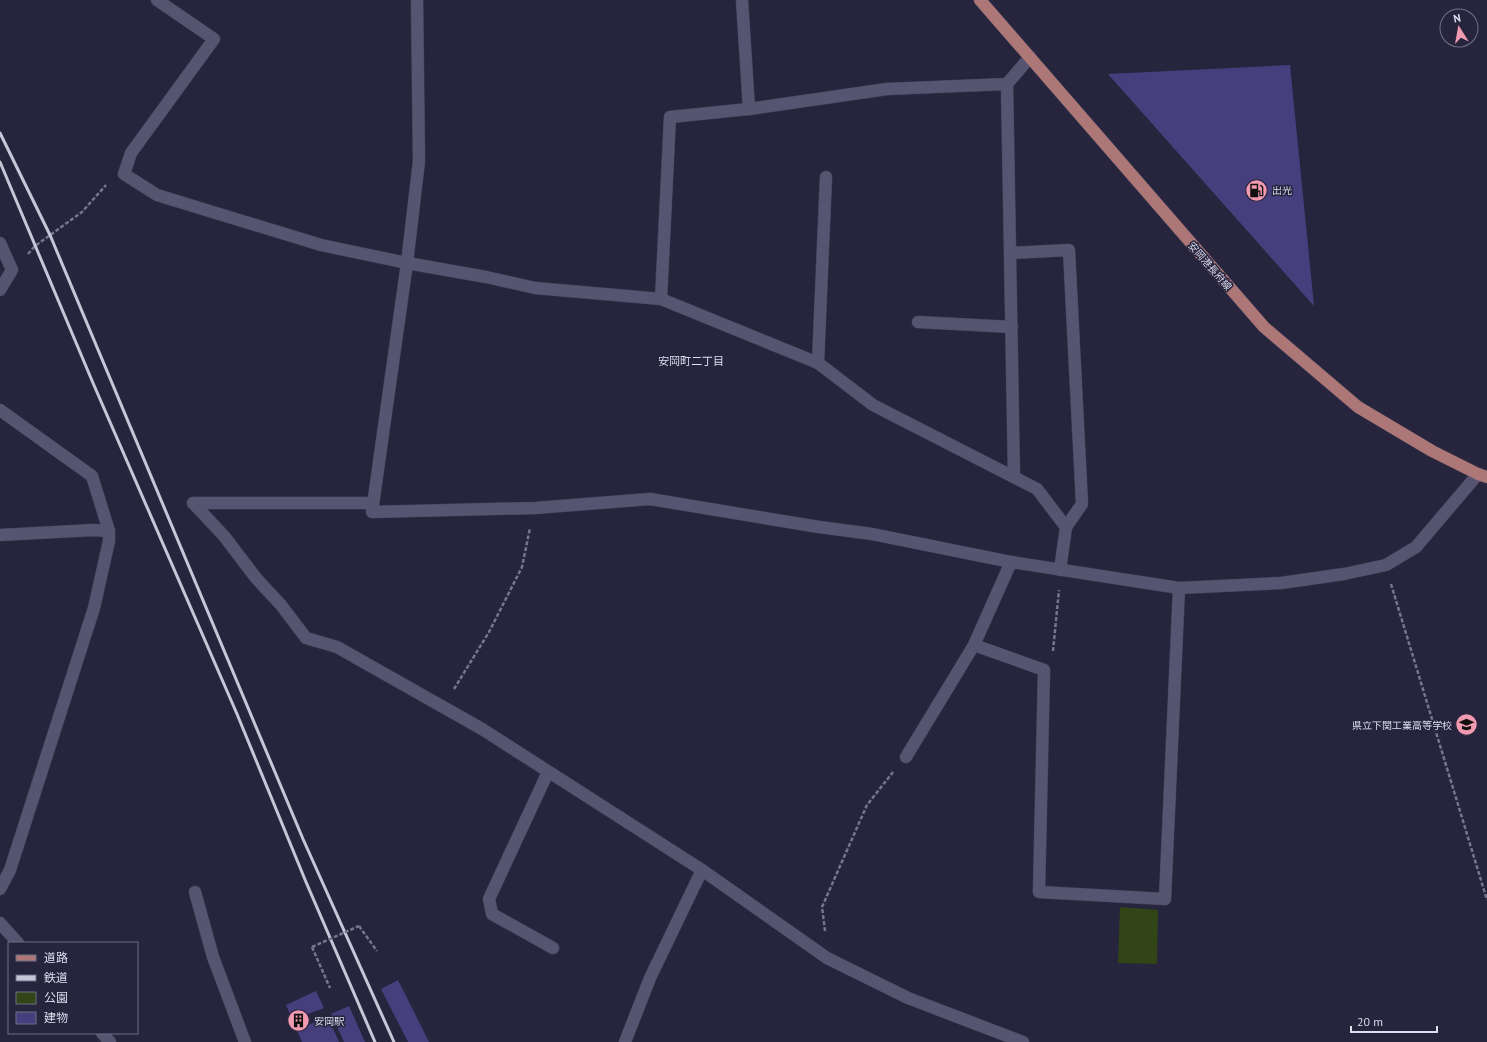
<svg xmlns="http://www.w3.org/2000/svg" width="1487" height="1042" viewBox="0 0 1487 1042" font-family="'PT Sans','Noto Sans JP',sans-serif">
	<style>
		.green { fill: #314517 }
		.building { fill: #473e7e }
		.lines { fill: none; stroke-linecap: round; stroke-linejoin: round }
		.minor-casing { stroke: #424054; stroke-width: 13 }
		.major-casing { stroke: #424054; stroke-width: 13 }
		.path { stroke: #77758b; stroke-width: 2.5; stroke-dasharray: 4 2; stroke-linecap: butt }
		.minor { stroke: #565470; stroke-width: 12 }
		.major { stroke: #ad7778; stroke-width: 12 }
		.rail { stroke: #c7c6d8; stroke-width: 3 }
		.path-bridge { stroke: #77758b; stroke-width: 2.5; stroke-dasharray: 4 2; stroke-linecap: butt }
		.labels { text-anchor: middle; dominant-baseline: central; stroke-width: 3; stroke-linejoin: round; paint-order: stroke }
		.poi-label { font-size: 10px; fill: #deddee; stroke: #27253e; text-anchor: start }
		.street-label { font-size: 10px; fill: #deddee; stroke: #27253e }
		.neighbourhood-label { font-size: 11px; fill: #deddee; stroke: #27253e }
	</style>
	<rect width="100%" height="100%" fill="#27253e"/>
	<path class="green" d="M1120,907L1158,910L1157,964L1118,963Z"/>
	<g class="building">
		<path d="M1290,65L1314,306L1108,74Z"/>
		<path d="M398,980L429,1042H408L381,989Z"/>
		<path d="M316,991L324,1008L303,1016L308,1025L328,1017L339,1042H302L286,1005Z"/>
		<path d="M349,1006L365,1042H344L331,1014Z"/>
	</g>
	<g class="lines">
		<defs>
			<g id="minor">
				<path d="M157,0L214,39L131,153L124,174L157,195L321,245L407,263L486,277L535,288L661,299L818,363L873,405L1037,489L1066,527L1060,570"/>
				<path d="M417,0L419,161L407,263L372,512L535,508L650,499L819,527L872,534L1011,562L1179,588L1281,583L1344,574L1386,565L1416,547L1478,474"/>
				<path d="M742,0L749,109"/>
				<path d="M1007,84L1014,477"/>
				<path d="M0,243L12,270L0,290"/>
				<path d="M1010,253L1069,250L1082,504L1066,527"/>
				<path d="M661,299L670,117L749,109L887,89L1007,84L1030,57"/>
				<path d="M918,322L1012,327"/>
				<path d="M818,363L826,177"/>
				<path d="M0,410L92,476L109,531V541L94,608L10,870L0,889"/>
				<path d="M193,503L224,536L256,578L281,605L306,638L337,647L482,729L702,870L827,958L908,998L1023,1042"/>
				<path d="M193,503H373"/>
				<path d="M0,535L93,530L109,531"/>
				<path d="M974,645L1044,670L1039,892L1165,899L1179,588"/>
				<path d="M906,757L974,645L1011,562"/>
				<path d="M548,772L489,899L492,914L553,948"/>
				<path d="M195,892L213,957L245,1042"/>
				<path d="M0,923L18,943"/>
				<path d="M102,1033L110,1042"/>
				<path d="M625,1042L650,978L702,870"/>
			</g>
			<path id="major" d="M980,0L1264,327L1358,407L1432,451L1478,474L1487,477"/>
		</defs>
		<use href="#minor" class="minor-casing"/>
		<use href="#major" class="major-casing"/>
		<g class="path">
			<path d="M28,254L35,246L82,212L106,185"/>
			<path d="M1391,584L1487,900"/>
			<path d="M1053,651L1059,590"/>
			<path d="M454,689L489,632L522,567L530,528"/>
			<path d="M359,926L377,951"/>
			<path d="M825,931L822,907L867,805L893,772"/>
			<path d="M312,947L330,988"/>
		</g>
		<use href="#minor" class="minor"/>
		<use href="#major" class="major"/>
		<g class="rail">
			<path d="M0,133L50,235L303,839L394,1042"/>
			<path d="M0,162L93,383L237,714L306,882L375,1042"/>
		</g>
		<path class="path-bridge" d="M312,947L359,926"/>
	</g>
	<defs>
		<symbol id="fuel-disc" viewBox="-11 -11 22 22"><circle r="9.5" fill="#f19ab1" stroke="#27253e"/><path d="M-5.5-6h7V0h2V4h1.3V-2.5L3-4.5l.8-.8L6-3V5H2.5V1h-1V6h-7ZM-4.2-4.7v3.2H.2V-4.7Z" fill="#111"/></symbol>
		<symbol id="school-disc" viewBox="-11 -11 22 22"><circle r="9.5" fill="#f19ab1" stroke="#27253e"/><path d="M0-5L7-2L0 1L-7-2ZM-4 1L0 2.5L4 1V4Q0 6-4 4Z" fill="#111"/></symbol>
		<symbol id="building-disc" viewBox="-11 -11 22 22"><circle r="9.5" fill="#f19ab1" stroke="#27253e"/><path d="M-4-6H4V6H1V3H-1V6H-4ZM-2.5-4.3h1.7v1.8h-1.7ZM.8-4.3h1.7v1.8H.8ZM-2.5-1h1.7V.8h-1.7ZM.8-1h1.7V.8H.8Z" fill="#111"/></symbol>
	</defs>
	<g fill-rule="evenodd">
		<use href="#fuel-disc" x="1244" y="178" width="25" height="25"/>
		<use href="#school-disc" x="1454" y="712" width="25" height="25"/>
		<use href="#building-disc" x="286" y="1008" width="25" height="25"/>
	</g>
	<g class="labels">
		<g class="poi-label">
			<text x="1272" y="190">出光</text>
			<text x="1452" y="725" text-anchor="end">県立下関工業高等学校</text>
			<text x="314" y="1021">安岡駅</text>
		</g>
		<g class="street-label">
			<text transform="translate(1210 266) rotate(49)">安岡港長府線</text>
		</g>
		<g class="neighbourhood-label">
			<text x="691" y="361">安岡町二丁目</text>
		</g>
	</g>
	<rect x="8" y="942" width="130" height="92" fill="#27253e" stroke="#706f84"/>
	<rect x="16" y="955" width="20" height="6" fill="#ad7778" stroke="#706f84"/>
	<text x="44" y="962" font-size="12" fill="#deddee">道路</text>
	<rect x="16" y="975" width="20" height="6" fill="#c7c6d8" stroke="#706f84"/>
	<text x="44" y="982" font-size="12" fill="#deddee">鉄道</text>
	<rect x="16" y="992" width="20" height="12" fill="#314517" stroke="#706f84"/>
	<text x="44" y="1002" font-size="12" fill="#deddee">公園</text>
	<rect x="16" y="1012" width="20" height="12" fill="#473e7e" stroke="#706f84"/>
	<text x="44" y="1022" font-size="12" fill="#deddee">建物</text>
	<g transform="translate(1459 28) rotate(349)"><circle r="19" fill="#27253e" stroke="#706f84"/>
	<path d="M0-3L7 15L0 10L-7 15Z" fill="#f19ab1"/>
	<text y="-6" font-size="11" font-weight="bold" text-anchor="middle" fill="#deddee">N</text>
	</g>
	<path d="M1351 1026v6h86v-6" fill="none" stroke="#deddee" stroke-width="2"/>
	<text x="1357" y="1026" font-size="12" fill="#deddee" stroke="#27253e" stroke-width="3" paint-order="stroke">20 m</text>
</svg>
